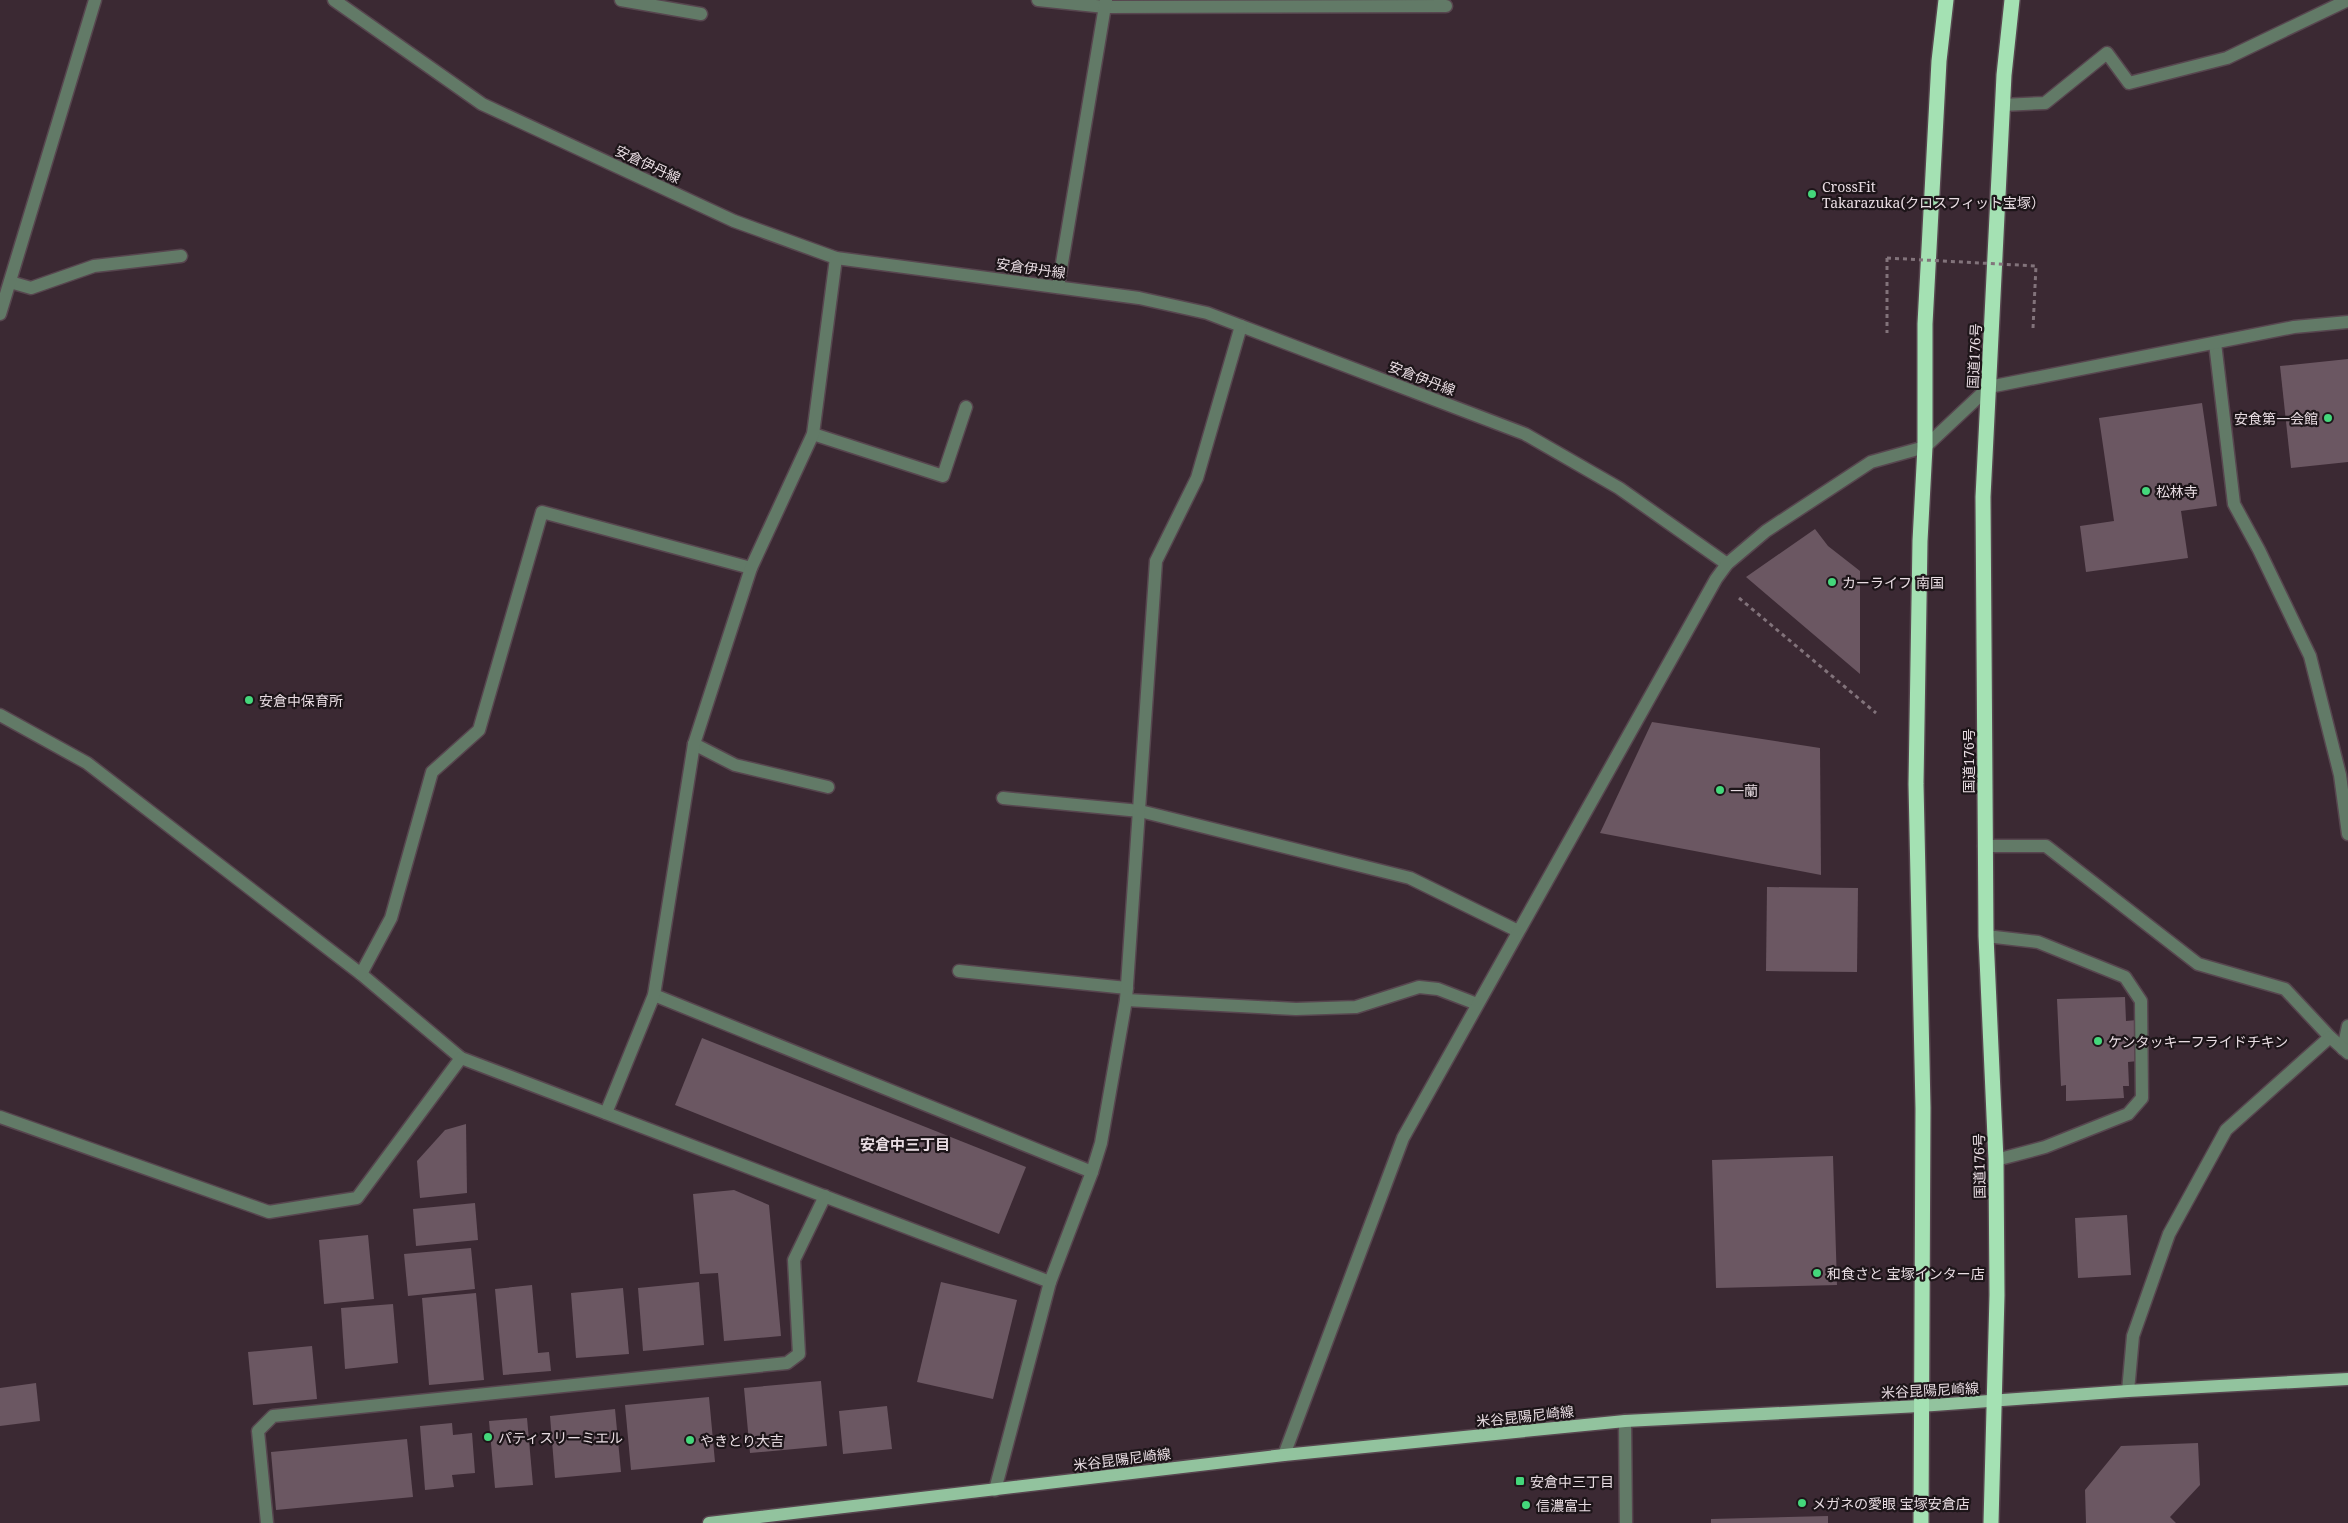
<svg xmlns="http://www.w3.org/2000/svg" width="2348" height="1523" viewBox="0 0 2348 1523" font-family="'Noto Serif','Noto Sans JP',serif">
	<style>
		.building { fill: #6b5762 }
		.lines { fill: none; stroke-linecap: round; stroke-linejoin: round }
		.minor-casing { stroke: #57464f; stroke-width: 15 }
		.major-casing { stroke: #57464f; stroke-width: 15 }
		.highway-casing { stroke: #57464f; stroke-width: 18 }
		.path { stroke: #82737b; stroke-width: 3; stroke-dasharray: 4 4; stroke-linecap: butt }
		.minor { stroke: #627a67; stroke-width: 12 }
		.major { stroke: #92c39e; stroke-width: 12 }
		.highway { stroke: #a4e1b3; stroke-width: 15 }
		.path-bridge { stroke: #82737b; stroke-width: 3; stroke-dasharray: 4 4; stroke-linecap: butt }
		.poi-dot { fill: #44d77b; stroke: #1d1519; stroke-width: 2 }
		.labels { text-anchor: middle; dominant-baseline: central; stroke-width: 4.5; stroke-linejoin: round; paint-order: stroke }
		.street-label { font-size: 14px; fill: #e8dce2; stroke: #1d1519 }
		.poi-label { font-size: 14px; fill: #e8dce2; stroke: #1d1519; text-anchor: start }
		.neighbourhood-label { font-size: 15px; font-weight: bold; fill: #e8dce2; stroke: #1d1519 }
	</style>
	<rect width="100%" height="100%" fill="#3b2933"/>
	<g class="building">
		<path d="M2348,359V462L2291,468L2280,366Z"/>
		<path d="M2202,403L2217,506L2181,511L2188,558L2086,572L2080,526L2114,521L2099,418Z"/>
		<path d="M1815,529L1828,546L1860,571V674L1746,577Z"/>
		<path d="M1652,722L1820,748L1821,875L1600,833Z"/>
		<path d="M1767,887L1858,888L1857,972L1766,971Z"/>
		<path d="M2125,997L2126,1021L2137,1020L2138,1061L2128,1062L2129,1086H2123L2124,1098L2066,1101V1085L2061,1086L2057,999Z"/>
		<path d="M702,1038L1026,1167L999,1234L675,1105Z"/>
		<path d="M466,1124L467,1193L420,1198L417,1161L445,1130Z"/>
		<path d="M1833,1156L1837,1285L1716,1288L1712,1160Z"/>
		<path d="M734,1190L769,1205L781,1336L724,1341L718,1273L700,1274L693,1194Z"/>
		<path d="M475,1203L478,1240L416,1246L413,1209Z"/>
		<path d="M2127,1215L2131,1275L2078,1278L2075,1218Z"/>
		<path d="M368,1235L374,1299L324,1304L319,1240Z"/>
		<path d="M471,1248L475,1289L408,1296L404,1254Z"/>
		<path d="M699,1282L704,1345L643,1351L638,1288Z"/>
		<path d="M941,1282L1017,1300L993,1399L917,1382Z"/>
		<path d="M532,1285L538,1353L549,1352L551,1371L503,1375L495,1289Z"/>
		<path d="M623,1288L629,1354L576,1358L571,1293Z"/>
		<path d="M476,1293L484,1380L429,1385L422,1298Z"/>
		<path d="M393,1304L398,1363L345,1369L341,1308Z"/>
		<path d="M312,1346L317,1399L253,1405L248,1352Z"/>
		<path d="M821,1381L827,1446L750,1453L744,1388Z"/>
		<path d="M36,1383L40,1421L0,1426V1388Z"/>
		<path d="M709,1397L715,1462L631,1470L625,1405Z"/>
		<path d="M887,1406L892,1449L843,1454L839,1411Z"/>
		<path d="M615,1409L621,1472L555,1478L550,1416Z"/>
		<path d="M527,1418L533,1485L495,1488L489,1421Z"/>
		<path d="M452,1423L453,1435L472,1433L475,1473L452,1475L454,1487L425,1490L420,1426Z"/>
		<path d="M407,1439L413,1497L276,1510L271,1452Z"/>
		<path d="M2198,1443L2200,1485L2170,1517L2176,1523H2086L2085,1490L2121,1446Z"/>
		<path d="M1828,1516V1523H1711V1519Z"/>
	</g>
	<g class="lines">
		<defs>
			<g id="minor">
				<path d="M334,0L482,104L734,221L836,258L1139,298L1207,313L1525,434L1619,488L1727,564"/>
				<path d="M621,0L701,14"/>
				<path d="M1038,0L1105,7L1446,6"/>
				<path d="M2002,105L2045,103L2107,53L2129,83L2227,58L2348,0"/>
				<path d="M10,282L31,288L94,266L181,256"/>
				<path d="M1058,287L1106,0"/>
				<path d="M0,314L95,0"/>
				<path d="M2215,343L2234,504L2259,550L2310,656L2340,775L2348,834"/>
				<path d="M813,434L943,476L966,407"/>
				<path d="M0,715L87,763L361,974L461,1058L1050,1282"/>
				<path d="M694,744L735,765L828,787"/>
				<path d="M1003,798L1140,811L1410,878L1518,931"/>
				<path d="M1984,846H2046L2198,964L2285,989L2330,1037"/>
				<path d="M1986,936L2038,942L2125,977L2141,1001L2142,1098L2128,1114L2045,1147L1996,1160"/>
				<path d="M959,971L1127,988"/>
				<path d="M361,974L391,918L432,772L479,730L542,512L751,568"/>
				<path d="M654,995L1092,1172"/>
				<path d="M1126,1000L1296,1009L1356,1007L1419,987L1438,989L1477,1004"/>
				<path d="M2343,1049L2348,1026"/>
				<path d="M606,1113L654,995L694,744L751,568L813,434L836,258"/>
				<path d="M0,1117L269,1212L357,1198L461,1058"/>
				<path d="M2128,1391L2133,1336L2169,1234L2226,1130L2330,1037L2348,1053"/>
				<path d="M1625,1421L1626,1523"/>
				<path d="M1284,1455L1403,1138L1716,579L1727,564L1766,531L1871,462L1925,447L1989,387L2294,327L2348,322"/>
				<path d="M995,1490L1050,1282L1092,1172L1101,1143L1126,1000L1156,561L1197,478L1241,326"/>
				<path d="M267,1523L258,1431L273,1416L787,1363L799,1354L794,1260L825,1196"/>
			</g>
			<path id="major" d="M709,1523L1284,1455L1625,1421L1920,1406L2128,1391L2348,1379"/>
			<g id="highway">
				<path d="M1921,1523L1923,1108L1916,784L1920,541L1925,447V324L1939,61L1946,0"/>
				<path d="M1991,1523L1997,1295L1996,1160L1986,936L1983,497L2004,75L2012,0"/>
			</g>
		</defs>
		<use href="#minor" class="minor-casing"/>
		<use href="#major" class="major-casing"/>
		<use href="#highway" class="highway-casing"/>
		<g class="path">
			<path d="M1887,258V333"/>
			<path d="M2033,328L2036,266"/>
			<path d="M1739,598L1876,713"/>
		</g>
		<use href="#minor" class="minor"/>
		<use href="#major" class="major"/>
		<use href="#highway" class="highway"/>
		<path class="path-bridge" d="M1887,258L2036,266"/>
	</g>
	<g class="poi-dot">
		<circle cx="1812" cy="194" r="5"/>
		<circle cx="2328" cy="418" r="5"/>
		<circle cx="2146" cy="491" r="5"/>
		<circle cx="1832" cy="582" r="5"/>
		<circle cx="249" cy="700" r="5"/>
		<circle cx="1720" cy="790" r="5"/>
		<circle cx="2098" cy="1041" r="5"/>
		<circle cx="1817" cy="1273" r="5"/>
		<circle cx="488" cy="1437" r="5"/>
		<circle cx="690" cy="1440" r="5"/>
		<rect x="1515" y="1476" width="10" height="10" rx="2.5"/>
		<circle cx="1802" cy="1503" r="5"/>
		<circle cx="1526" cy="1505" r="5"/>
	</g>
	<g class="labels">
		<g class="street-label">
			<text transform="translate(648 164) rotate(25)">安倉伊丹線</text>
			<text transform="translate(1031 268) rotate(8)">安倉伊丹線</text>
			<text transform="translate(1974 356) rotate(-87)">国道176号</text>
			<text transform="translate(1422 378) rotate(21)">安倉伊丹線</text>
			<text transform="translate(1968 761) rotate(-90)">国道176号</text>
			<text transform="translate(1979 1166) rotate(-91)">国道176号</text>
			<text transform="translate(1930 1390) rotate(-3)">米谷昆陽尼崎線</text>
			<text transform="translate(1525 1416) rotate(-6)">米谷昆陽尼崎線</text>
			<text transform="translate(1122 1459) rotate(-7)">米谷昆陽尼崎線</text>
		</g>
		<g class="poi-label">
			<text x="1822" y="186">CrossFit<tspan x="1822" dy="16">Takarazuka(クロスフィット宝塚）</tspan></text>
			<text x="2318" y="418" text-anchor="end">安食第一会館</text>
			<text x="2156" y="491">松林寺</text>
			<text x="1842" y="582">カーライフ 南国</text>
			<text x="259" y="700">安倉中保育所</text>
			<text x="1730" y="790">一蘭</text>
			<text x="2108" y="1041">ケンタッキーフライドチキン</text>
			<text x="1827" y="1273">和食さと 宝塚インター店</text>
			<text x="498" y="1437">パティスリーミエル</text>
			<text x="700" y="1440">やきとり大吉</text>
			<text x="1530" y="1481">安倉中三丁目</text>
			<text x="1812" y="1503">メガネの愛眼 宝塚安倉店</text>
			<text x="1536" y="1505">信濃富士</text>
		</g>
		<g class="neighbourhood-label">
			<text x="905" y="1144">安倉中三丁目</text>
		</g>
	</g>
</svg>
